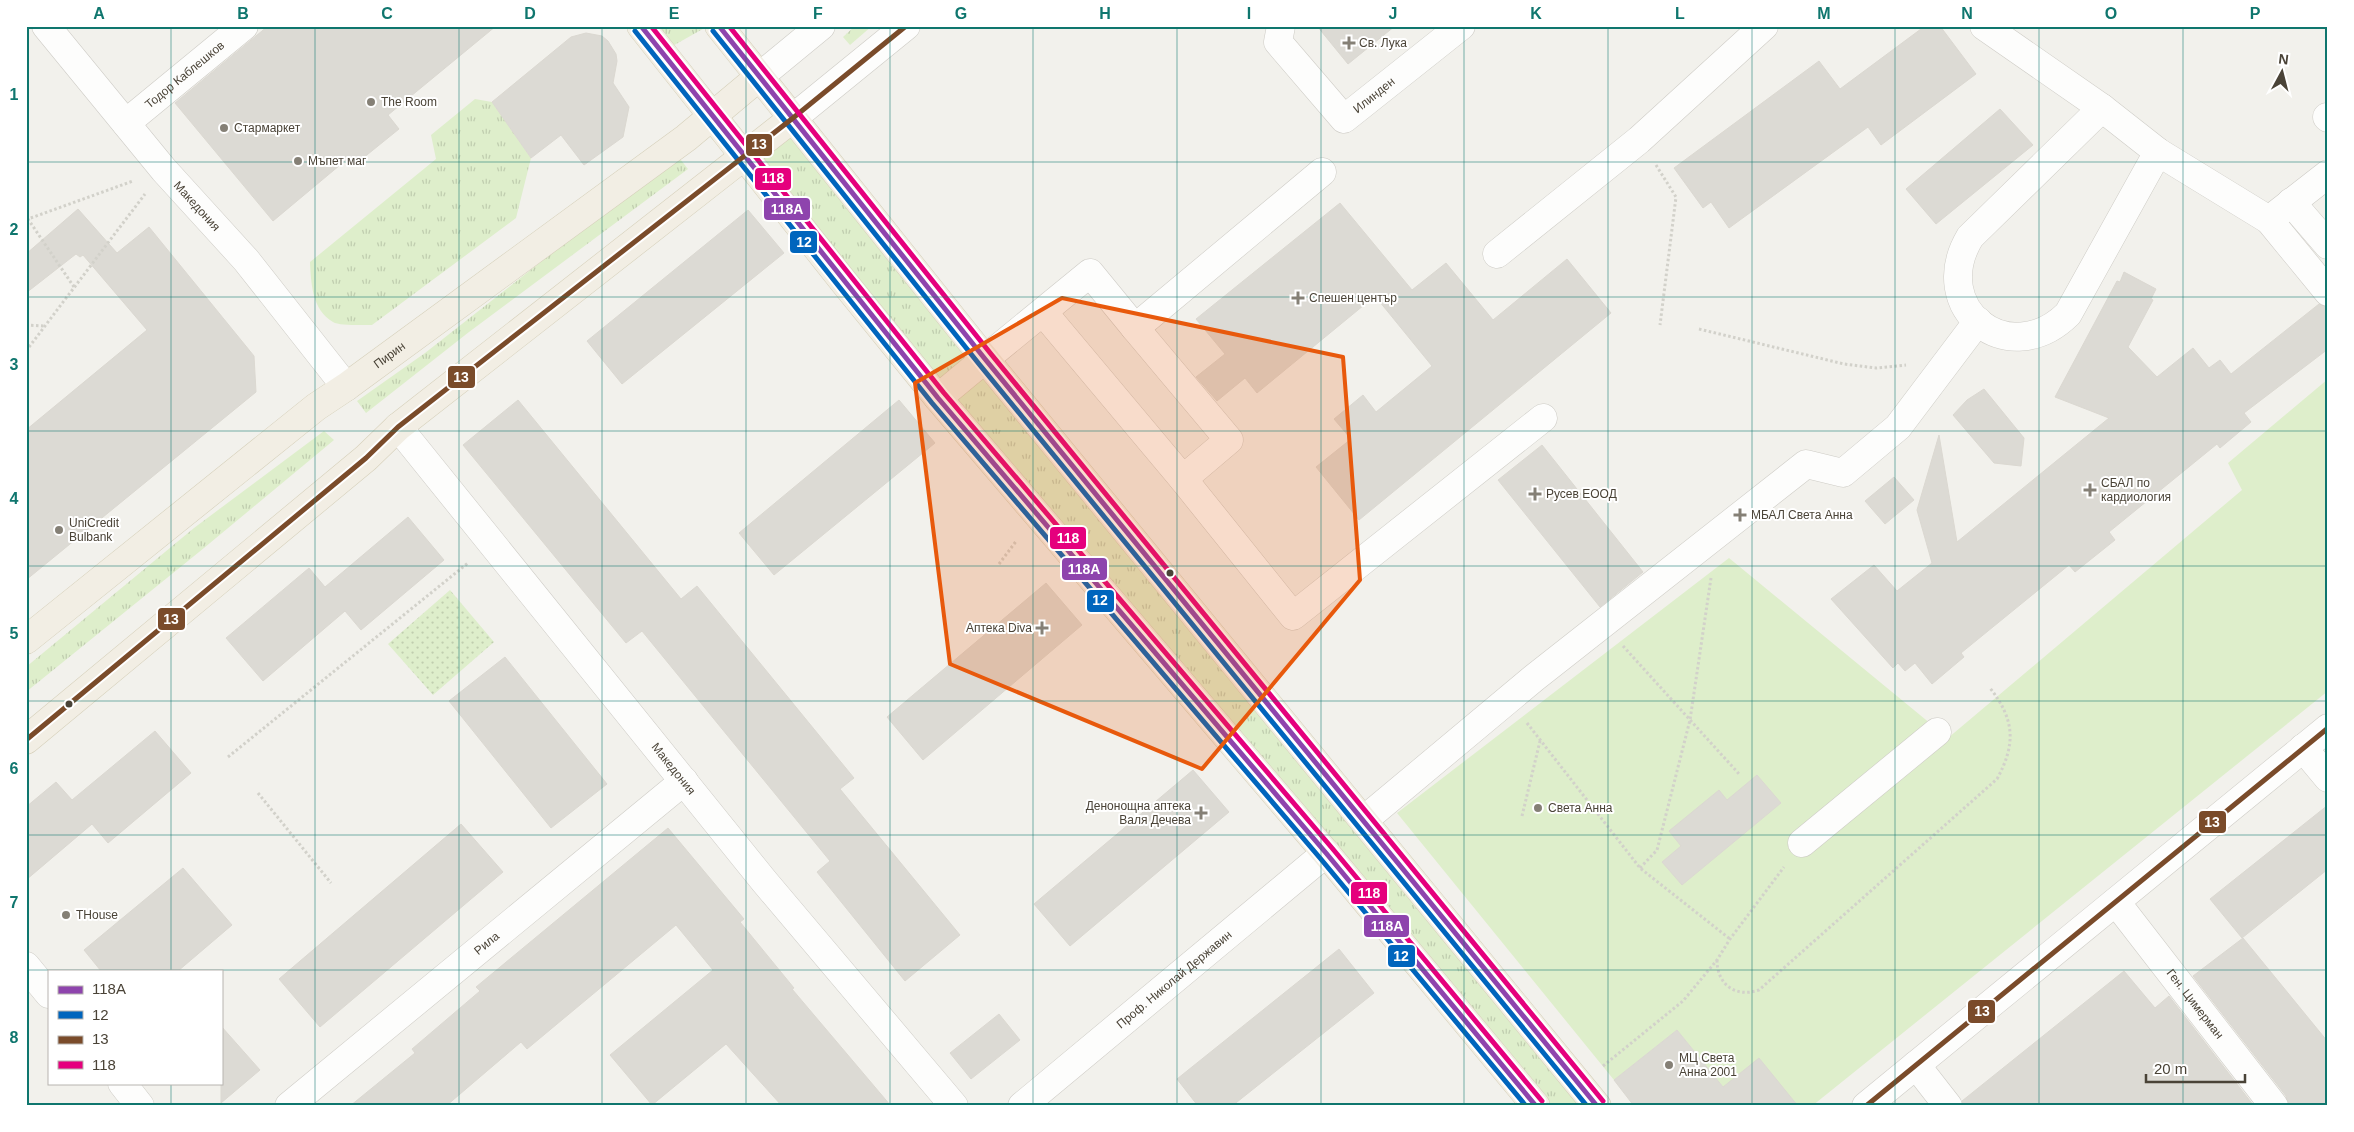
<svg xmlns="http://www.w3.org/2000/svg" width="2354" height="1132" viewBox="0 0 2354 1132" font-family="Arial,sans-serif">
	<style>
		.grass { fill: url(#grass-tufts) }
		.park { fill: #deeecb }
		.garden { fill: url(#garden-dots) }
		.building { fill: #dcdad4; stroke: #dbd8d1 }
		.lines { fill: none; stroke-linecap: round; stroke-linejoin: round }
		.minor-casing { stroke: #ceccc6; stroke-width: 29 }
		.major-casing { stroke: #d5cfb9; stroke-width: 29 }
		.path { stroke: #d2d1ca; stroke-width: 3; stroke-dasharray: 2.5 2.5; stroke-linecap: butt }
		.minor { stroke: #fdfdfc; stroke-width: 28 }
		.major { stroke: #f2eee4; stroke-width: 28 }
		.bus-1-casing { stroke: #fff; stroke-width: 9 }
		.bus-2-casing { stroke: #fff; stroke-width: 9 }
		.bus-3-casing { stroke: #fff; stroke-width: 9 }
		.bus-4-casing { stroke: #fff; stroke-width: 9 }
		.bus-1 { stroke: #8e44ad; stroke-width: 5 }
		.bus-2 { stroke: #0065bd; stroke-width: 5 }
		.bus-3 { stroke: #7a4b2a; stroke-width: 5 }
		.bus-4 { stroke: #e5007d; stroke-width: 5 }
		.marked { fill: #e8590c; fill-opacity: 0.2; stroke: #e8590c; stroke-width: 4; stroke-linejoin: round }
		.grid { fill: none; stroke: #0f766e; stroke-width: 1; stroke-opacity: 0.55 }
		.poi-dot { fill: #858076; stroke: #fff; stroke-width: 2 }
		.bus-dot { fill: #4a4337; stroke: #fff; stroke-width: 2 }
		.labels { text-anchor: middle; dominant-baseline: central; stroke-width: 4; stroke-linejoin: round; paint-order: stroke }
		.poi-label { font-size: 12px; fill: #4a4337; stroke: #fff; text-anchor: start }
		.street-label { font-size: 12px; fill: #4a4337; stroke: #fff }
		.line-badge { stroke: #fff; stroke-width: 2 }
		.badge-label { font-size: 14px; text-anchor: middle; font-weight: bold; fill: #fff }
		.neatline { fill: none; stroke: #0f766e; stroke-width: 2 }
		.grid-label { font-size: 16px; text-anchor: middle; font-weight: bold; fill: #0f766e }
	</style>
	<defs>
		<pattern id="grass-tufts" width="24" height="20" patternUnits="userSpaceOnUse" patternTransform="scale(1.25)"><rect width="24" height="20" fill="#deeecb"/><path d="M3 7l-1-3M5 7V3M7 7l1-3M15 17l-1-3M17 17v-4M19 17l1-3" fill="none" stroke="#c0cdaf"/></pattern>
		<pattern id="garden-dots" width="8" height="8" patternUnits="userSpaceOnUse" patternTransform="scale(1.25)"><rect width="8" height="8" fill="#deeecb"/><path d="M2 2h.1M6 6h.1" fill="none" stroke="#c0cdaf" stroke-width="1.8" stroke-linecap="round"/></pattern>
	</defs>
	<rect width="100%" height="100%" fill="#f2f1ec"/>
	<g class="grass">
		<path d="M642,26H708L662,52Z"/>
		<path d="M855,26H872L850,45L843,37Z"/>
		<path d="M475,99L492,102L531,158L516,218L372,325C363,325 339,326 333,322C312,310 311,283 310,262L436,159L431,135Z"/>
		<path d="M793,118L1597,1106H1535L745,156Z"/>
		<path d="M677,155L688,169L469,332L366,413L357,401L425,353Z"/>
		<path d="M324,431L334,440L204,548L26,692V667L194,528Z"/>
	</g>
	<path class="park" d="M2328,379V691L1812,1106H1798L1723,1087L1677,1030L1614,1080L1397,813L1729,558L1948,738L2242,490L2228,463Z"/>
	<path class="garden" d="M450,590L494,642L433,695L388,644Z"/>
	<g class="building">
		<path d="M268,26H496L388,115L399,129L352,167L346,160L273,221L175,103Z"/>
		<path d="M1317,26H1395L1348,64Z"/>
		<path d="M1925,26H1940L1976,74L1881,145L1868,127L1729,228L1711,202L1703,208L1674,168L1819,61L1840,89Z"/>
		<path d="M586,33L602,36L608,41L616,54L617,61L613,83L629,107L623,137L584,165L561,135L531,158L492,102L571,37Z"/>
		<path d="M2000,109L2033,145L1936,224L1906,189Z"/>
		<path d="M1340,203L1412,290L1446,263L1493,320L1567,259L1611,313L1359,520L1316,467L1351,439L1334,419L1363,395L1376,412L1432,366L1375,296L1257,393L1245,378L1217,401L1196,377L1225,354L1196,319Z"/>
		<path d="M78,209L117,253L149,227L254,356L256,392L26,580V430L147,330L83,255L80,257L76,254L26,293V254Z"/>
		<path d="M748,210L784,253L622,384L587,341Z"/>
		<path d="M2124,272L2156,289L2151,299L2153,300L2128,347L2157,377L2193,348L2209,368L2220,360L2231,374L2319,304L2328,307V349L2244,413L2251,422L2220,448L2217,444L2109,532L2115,540L2075,572L2069,565L1961,653L1964,657L1932,684L1915,663L1905,671L1898,663L1893,668L1831,599L1874,565L1897,591L1932,563L1917,510L1939,435L1957,542L2109,418L2055,397L2117,281L2120,282Z"/>
		<path d="M1984,389L2024,438L2021,466L1994,463L1953,415L1967,400Z"/>
		<path d="M518,400L681,599L697,586L854,778L840,789L960,935L905,981L817,872L830,861L642,631L626,643L463,445Z"/>
		<path d="M899,400L935,443L774,575L739,533Z"/>
		<path d="M1542,445L1643,572L1600,607L1498,480Z"/>
		<path d="M1894,477L1914,500L1885,524L1865,501Z"/>
		<path d="M408,517L444,560L361,630L345,611L263,681L226,638L309,568L325,587Z"/>
		<path d="M1046,583L1082,625L923,760L887,717Z"/>
		<path d="M505,657L607,784L551,828L449,701Z"/>
		<path d="M155,731L191,773L108,843L92,824L26,880V807L56,782L72,800Z"/>
		<path d="M1193,770L1229,812L1070,946L1034,904Z"/>
		<path d="M1757,775L1781,803L1682,885L1662,862L1681,846L1669,831L1719,790L1727,800Z"/>
		<path d="M2328,805V869L2242,938L2210,899Z"/>
		<path d="M461,824L503,872L320,1027L279,979Z"/>
		<path d="M668,828L744,919L740,922L794,988L792,989L891,1106H782L726,1044L652,1105L610,1055L713,970L676,925L527,1049L521,1042L446,1106H350L415,1053L412,1049L480,991L476,987Z"/>
		<path d="M183,868L232,925L178,971H101L84,950Z"/>
		<path d="M2243,938L2328,1042V1106H2289L2286,1096L2193,976Z"/>
		<path d="M1339,949L1374,993L1232,1106H1198L1177,1079Z"/>
		<path d="M2124,971L2155,1008L2169,996L2254,1106H1963L1962,1101Z"/>
		<path d="M999,1014L1020,1040L971,1079L950,1053Z"/>
		<path d="M221,1026L260,1070L221,1103Z"/>
		<path d="M1677,1030L1723,1087L1759,1058L1798,1106H1634L1614,1080Z"/>
	</g>
	<g class="lines">
		<defs>
			<g id="minor">
				<path id="s1" d="M46,26L164,170L246,260L346,387"/>
				<path id="s2" d="M1281,26L1278,42L1344,119L1461,26"/>
				<path d="M1984,26L2102,108L2158,152L2269,220L2328,292"/>
				<path d="M759,77L821,26"/>
				<path d="M2102,108L1970,237C1927,309 2009,372 2068,314L2158,152"/>
				<path d="M2327,117L2328,118"/>
				<path d="M793,118L906,26"/>
				<path id="s3" d="M126,123L244,26"/>
				<path d="M2291,202L2328,245"/>
				<path d="M2269,220L2328,174"/>
				<path d="M1497,254L1639,140L1764,26"/>
				<path d="M1043,312L1183,479L1229,440L1135,328"/>
				<path d="M985,359L1090,273L1135,328L1322,172"/>
				<path id="s4" d="M398,427L764,881L954,1106"/>
				<path d="M1183,479L1293,616L1543,418"/>
				<path d="M2303,748L2328,778"/>
				<path d="M1364,820L1534,678L1806,464L1843,473L1898,427L1978,321"/>
				<path d="M1802,843L1937,732"/>
				<path id="s5" d="M2116,902L2274,1106"/>
				<path d="M26,966L49,994"/>
				<path d="M1916,1065L1948,1106"/>
				<path d="M122,1083L140,1106"/>
				<path id="s6" d="M289,1106L684,781"/>
				<path id="s7" d="M1022,1106L1326,853"/>
				<path d="M1866,1106L2328,728"/>
			</g>
			<g id="major">
				<path d="M641,26L843,281L938,398L1326,853L1536,1106"/>
				<path d="M719,26L985,359L1597,1106"/>
				<path d="M938,398L985,359"/>
				<path id="s8" d="M26,640L316,407L346,387L686,138L759,77"/>
				<path d="M26,740L366,458L398,427L793,118"/>
			</g>
		</defs>
		<use href="#minor" class="minor-casing"/>
		<use href="#major" class="major-casing"/>
		<g class="path">
			<path d="M1656,165L1676,197L1660,325"/>
			<path d="M74,287L28,219L133,181"/>
			<path d="M26,325L45,326"/>
			<path d="M1699,329L1844,364L1876,368L1906,365"/>
			<path d="M26,351L145,194"/>
			<path d="M999,564L1017,540"/>
			<path d="M1623,646L1740,775"/>
			<path d="M1527,723L1640,868L1730,939"/>
			<path d="M228,757L468,563"/>
			<path d="M258,793L331,883"/>
			<path d="M1522,816L1540,741"/>
			<path d="M1640,868L1657,850L1690,720L1711,578"/>
			<path d="M1717,960C1717,985 1736,998 1759,990L1997,779C2016,744 2015,720 1990,688"/>
			<path d="M1603,1066L1683,1001L1717,960L1730,939L1784,867"/>
		</g>
		<use href="#minor" class="minor"/>
		<use href="#major" class="major"/>
		<defs>
			<g id="bus-1">
				<path d="M641,26L938,398L1326,853L1536,1106"/>
				<path d="M719,26L985,359L1597,1106"/>
			</g>
			<g id="bus-2">
				<path d="M635,31L932,403L1320,858L1526,1106"/>
				<path d="M713,31L979,364L1587,1106"/>
			</g>
			<g id="bus-3">
				<path d="M26,740L366,458L398,427L793,118L906,26"/>
				<path d="M1866,1106L2328,728"/>
			</g>
			<g id="bus-4">
				<path d="M651,26L944,393L1332,848L1542,1101"/>
				<path d="M729,26L991,354L1603,1101"/>
			</g>
		</defs>
		<use href="#bus-1" class="bus-1-casing"/>
		<use href="#bus-2" class="bus-2-casing"/>
		<use href="#bus-3" class="bus-3-casing"/>
		<use href="#bus-4" class="bus-4-casing"/>
		<use href="#bus-1" class="bus-1"/>
		<use href="#bus-2" class="bus-2"/>
		<use href="#bus-3" class="bus-3"/>
		<use href="#bus-4" class="bus-4"/>
	</g>
	<path class="marked" d="M1062,298L1343,357L1360,580L1202,769L950,664L915,383Z"/>
	<path class="grid" d="M171,26V971M315,26V1106M459,26V1106M602,26V1106M746,26V1106M890,26V1106M1033,26V1106M1177,26V1106M1321,26V1106M1464,26V1106M1608,26V1106M1752,26V1106M1895,26V1106M2039,26V1106M2183,26V1106M26,162H2328M26,297H2328M26,431H2328M26,566H2328M26,701H2328M26,835H2328M26,970H2328M171,1083V1106"/>
	<g class="poi-dot">
		<path d="M1346.5 35.5h5v5h5v5h-5v5h-5v-5h-5v-5h5z"/>
		<circle cx="371" cy="102" r="5"/>
		<circle cx="224" cy="128" r="5"/>
		<circle cx="298" cy="161" r="5"/>
		<path d="M1295.5 290.5h5v5h5v5h-5v5h-5v-5h-5v-5h5z"/>
		<path d="M2087.5 482.5h5v5h5v5h-5v5h-5v-5h-5v-5h5z"/>
		<path d="M1532.5 486.5h5v5h5v5h-5v5h-5v-5h-5v-5h5z"/>
		<path d="M1737.5 507.5h5v5h5v5h-5v5h-5v-5h-5v-5h5z"/>
		<circle cx="59" cy="530" r="5"/>
		<path d="M1039.5 620.5h5v5h5v5h-5v5h-5v-5h-5v-5h5z"/>
		<circle cx="1538" cy="808" r="5"/>
		<path d="M1198.5 805.5h5v5h5v5h-5v5h-5v-5h-5v-5h5z"/>
		<circle cx="66" cy="915" r="5"/>
		<circle cx="1669" cy="1065" r="5"/>
	</g>
	<g class="bus-dot">
		<circle cx="1170" cy="573" r="4.5"/>
		<circle cx="69" cy="704" r="4.5"/>
	</g>
	<g class="labels">
		<g class="poi-label">
			<text x="1359" y="43">Св. Лука</text>
			<text x="381" y="102">The Room</text>
			<text x="234" y="128">Стармаркет</text>
			<text x="308" y="161">Мъпет маг</text>
			<text x="1309" y="298">Спешен център</text>
			<text x="2101" y="483">СБАЛ по<tspan x="2101" dy="14">кардиология</tspan></text>
			<text x="1546" y="494">Русев ЕООД</text>
			<text x="1751" y="515">МБАЛ Света Анна</text>
			<text x="69" y="523">UniCredit<tspan x="69" dy="14">Bulbank</tspan></text>
			<text x="1032" y="628" text-anchor="end">Аптека Diva</text>
			<text x="1191" y="806" text-anchor="end">Денонощна аптека<tspan x="1191" dy="14">Валя Дечева</tspan></text>
			<text x="1548" y="808">Света Анна</text>
			<text x="76" y="915">THouse</text>
			<text x="1679" y="1058">МЦ Света<tspan x="1679" dy="14">Анна 2001</tspan></text>
		</g>
		<g class="street-label">
			<text stroke="none"><textPath href="#s3" startOffset="76">Тодор Каблешков</textPath></text>
			<text stroke="none"><textPath href="#s2" startOffset="156">Илинден</textPath></text>
			<text stroke="none"><textPath href="#s1" startOffset="235">Македония</textPath></text>
			<text stroke="none"><textPath href="#s8" startOffset="462">Пирин</textPath></text>
			<text stroke="none"><textPath href="#s4" startOffset="439">Македония</textPath></text>
			<text stroke="none"><textPath href="#s6" startOffset="256">Рила</textPath></text>
			<text stroke="none"><textPath href="#s7" startOffset="198">Проф. Николай Державин</textPath></text>
			<text stroke="none"><textPath href="#s5" startOffset="129">Ген. Цимерман</textPath></text>
		</g>
	</g>
	<g class="line-badge">
		<rect x="745" y="133" width="28" height="24" rx="5" fill="#7a4b2a"/>
		<rect x="754" y="167" width="38" height="24" rx="5" fill="#e5007d"/>
		<rect x="763" y="197" width="48" height="24" rx="5" fill="#8e44ad"/>
		<rect x="789" y="230" width="29" height="24" rx="5" fill="#0065bd"/>
		<rect x="447" y="365" width="29" height="24" rx="5" fill="#7a4b2a"/>
		<rect x="1049" y="526" width="38" height="24" rx="5" fill="#e5007d"/>
		<rect x="1061" y="557" width="47" height="24" rx="5" fill="#8e44ad"/>
		<rect x="1086" y="589" width="29" height="24" rx="5" fill="#0065bd"/>
		<rect x="157" y="607" width="29" height="24" rx="5" fill="#7a4b2a"/>
		<rect x="2198" y="810" width="29" height="24" rx="5" fill="#7a4b2a"/>
		<rect x="1350" y="881" width="38" height="24" rx="5" fill="#e5007d"/>
		<rect x="1363" y="914" width="47" height="24" rx="5" fill="#8e44ad"/>
		<rect x="1387" y="944" width="29" height="24" rx="5" fill="#0065bd"/>
		<rect x="1967" y="999" width="29" height="25" rx="5" fill="#7a4b2a"/>
	</g>
	<g class="badge-label">
		<text x="759" y="149">13</text>
		<text x="773" y="183">118</text>
		<text x="787" y="214">118А</text>
		<text x="804" y="247">12</text>
		<text x="461" y="382">13</text>
		<text x="1068" y="543">118</text>
		<text x="1084" y="574">118А</text>
		<text x="1100" y="605">12</text>
		<text x="171" y="624">13</text>
		<text x="2212" y="827">13</text>
		<text x="1369" y="898">118</text>
		<text x="1387" y="931">118А</text>
		<text x="1401" y="961">12</text>
		<text x="1982" y="1016">13</text>
	</g>
	<rect width="2354" height="1132" fill="none" stroke="#ffffff" stroke-width="55"/>
	<rect x="48" y="970" width="175" height="115" fill="#ffffff" stroke="#b7b4af"/>
	<rect x="58" y="986" width="25" height="8" fill="#8e44ad" stroke="#b7b4af"/>
	<text x="92" y="994" font-size="15" fill="#4a4337">118А</text>
	<rect x="58" y="1011" width="25" height="8" fill="#0065bd" stroke="#b7b4af"/>
	<text x="92" y="1020" font-size="15" fill="#4a4337">12</text>
	<rect x="58" y="1036" width="25" height="8" fill="#7a4b2a" stroke="#b7b4af"/>
	<text x="92" y="1044" font-size="15" fill="#4a4337">13</text>
	<rect x="58" y="1061" width="25" height="8" fill="#e5007d" stroke="#b7b4af"/>
	<text x="92" y="1070" font-size="15" fill="#4a4337">118</text>
	<g transform="translate(2282 72) rotate(7)" stroke="#ffffff" stroke-width="4" paint-order="stroke">
	<path d="M0-4L9 19L0 12L-9 19Z" fill="#4a4337"/>
	<text y="-8" font-size="14" font-weight="bold" text-anchor="middle" fill="#4a4337">N</text>
	</g>
	<path d="M2146 1074v8h99v-8" fill="none" stroke="#4a4337" stroke-width="2.5"/>
	<text x="2154" y="1074" font-size="15" fill="#4a4337" stroke="#ffffff" stroke-width="4" paint-order="stroke">20 m</text>
	<rect x="28" y="28" width="2298" height="1076" class="neatline"/>
	<g class="grid-label">
		<text x="99" y="19">A</text>
		<text x="243" y="19">B</text>
		<text x="387" y="19">C</text>
		<text x="530" y="19">D</text>
		<text x="674" y="19">E</text>
		<text x="818" y="19">F</text>
		<text x="961" y="19">G</text>
		<text x="1105" y="19">H</text>
		<text x="1249" y="19">I</text>
		<text x="1393" y="19">J</text>
		<text x="1536" y="19">K</text>
		<text x="1680" y="19">L</text>
		<text x="1824" y="19">M</text>
		<text x="1967" y="19">N</text>
		<text x="2111" y="19">O</text>
		<text x="2255" y="19">P</text>
		<text x="14" y="100">1</text>
		<text x="14" y="235">2</text>
		<text x="14" y="370">3</text>
		<text x="14" y="504">4</text>
		<text x="14" y="639">5</text>
		<text x="14" y="774">6</text>
		<text x="14" y="908">7</text>
		<text x="14" y="1043">8</text>
	</g>
</svg>
